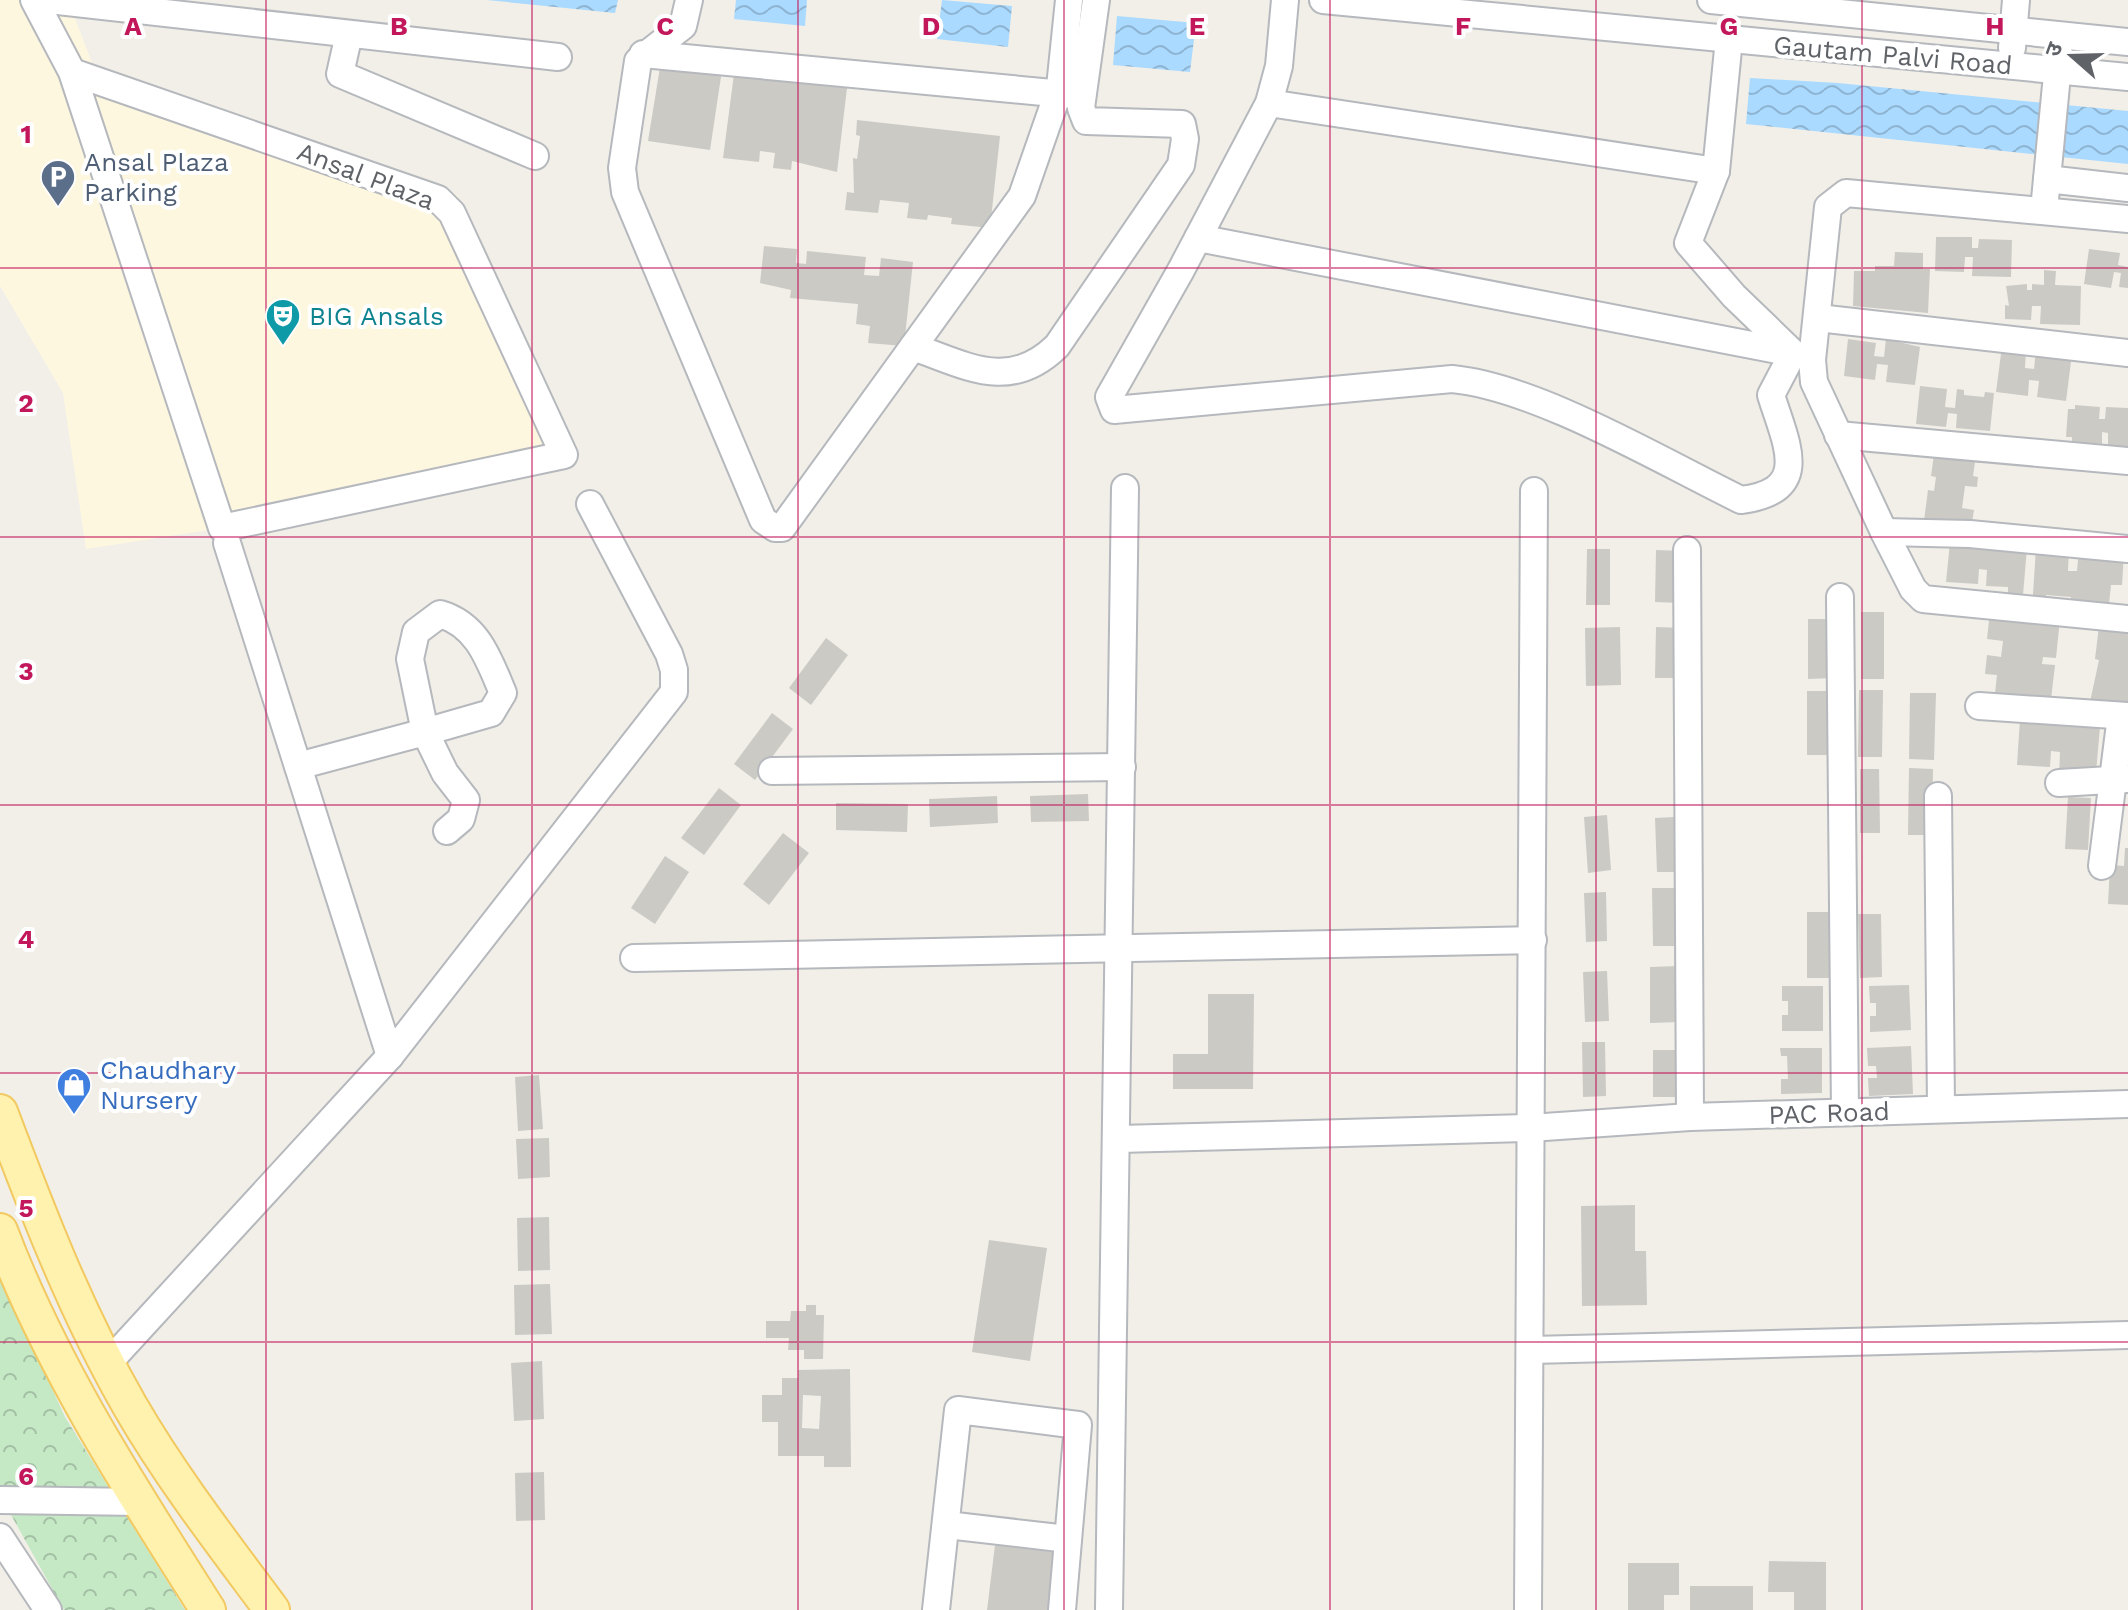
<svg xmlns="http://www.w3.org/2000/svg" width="2128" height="1610" viewBox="0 0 2128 1610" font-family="'Work Sans','Noto Sans Devanagari',sans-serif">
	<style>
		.commercial { fill: #fef7e0 }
		.park { fill: url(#park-crowns) }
		.water { fill: url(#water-waves) }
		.building { fill: #cccac5; fill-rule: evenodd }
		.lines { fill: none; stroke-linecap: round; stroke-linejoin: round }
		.minor-casing { stroke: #b5b8bc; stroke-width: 30 }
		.major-casing { stroke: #f2c960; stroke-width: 38 }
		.minor { stroke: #fff; stroke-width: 26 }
		.major { stroke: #fff2af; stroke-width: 34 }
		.grid { fill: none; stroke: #c2185b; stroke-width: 2; stroke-opacity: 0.55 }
		.labels { text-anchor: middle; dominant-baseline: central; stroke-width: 8; stroke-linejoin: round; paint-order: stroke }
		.street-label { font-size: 26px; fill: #5f6368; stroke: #fff }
		.service-label { font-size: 26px; fill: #4e5e75; stroke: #fff; text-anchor: start }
		.culture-label { font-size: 26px; fill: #0d838f; stroke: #fff; text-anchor: start }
		.shop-label { font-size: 26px; fill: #366cbe; stroke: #fff; text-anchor: start }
		.grid-label { font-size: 26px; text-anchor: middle; font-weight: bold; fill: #c2185b; stroke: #fff; stroke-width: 8; stroke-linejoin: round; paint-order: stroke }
	</style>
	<defs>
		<pattern id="park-crowns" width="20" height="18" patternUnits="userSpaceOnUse" patternTransform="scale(2)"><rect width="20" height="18" fill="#c5e8c5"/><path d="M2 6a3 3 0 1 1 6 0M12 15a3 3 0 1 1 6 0" fill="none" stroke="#a3c0a4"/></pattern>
		<pattern id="water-waves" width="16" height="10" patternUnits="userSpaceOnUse" patternTransform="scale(2)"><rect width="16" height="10" fill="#aadaff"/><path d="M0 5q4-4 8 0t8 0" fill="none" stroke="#8eb4d2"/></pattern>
	</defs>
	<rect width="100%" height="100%" fill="#f1efe8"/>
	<path class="commercial" d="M0,0H68L93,66L457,195L559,447L222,528L86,549L63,393L0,286Z"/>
	<path class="park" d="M0,1274L65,1417L185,1610H64L0,1495Z"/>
	<g class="water">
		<path d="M487,0H618L615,13Z"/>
		<path d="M736,0H807L805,26L734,19Z"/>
		<path d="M942,0L1012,6L1008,47L937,39Z"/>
		<path d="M1117,16L1196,23L1190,72L1113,65Z"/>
		<path d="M1750,78L1838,83L2128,111V164L1746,124Z"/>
	</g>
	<g class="building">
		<path d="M661,61L722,70L710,150L648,141Z"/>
		<path d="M734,74L847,88L837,172L792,161L791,170L773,168L775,153L760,151L759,162L723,158Z"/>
		<path d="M857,120L1000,136L990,228L951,224L952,218L928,215L927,220L907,218L909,203L880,200L878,213L845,210L847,192L854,193L853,158L857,159L860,136L856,135Z"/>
		<path d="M1936,237H1972V248H1978L1979,239L2012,240L2011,277L1972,276L1973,257H1965L1964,272L1935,271Z"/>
		<path d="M764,246L797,249L796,263L806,264L807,251L866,257L864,275L879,276L881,258L913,262L904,346L868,343L870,326L856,324L858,304L790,298L791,290L760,283Z"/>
		<path d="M2089,249L2120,253L2118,265L2128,267V288L2119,287L2121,273L2114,272L2111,288L2084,284Z"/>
		<path d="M1895,252L1923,253V269H1930L1928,313L1853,306L1854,271H1875V266H1894Z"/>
		<path d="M2044,270L2056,271L2055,285L2081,286L2080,325L2040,324L2041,306H2032L2031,320L2005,319V305L2009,306L2006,286L2027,284V290H2032V284L2044,285Z"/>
		<path d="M1848,339L1876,343L1874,356L1884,357L1886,339L1920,347L1915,385L1886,382L1888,365L1877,364L1875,380L1844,376Z"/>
		<path d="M2002,346L2026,349L2025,368L2034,369L2036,350L2072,354L2066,401L2037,397L2039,381L2029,380L2028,396L1996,392Z"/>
		<path d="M1920,386L1947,389L1945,407L1955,408L1957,389L1964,390V395L1984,397L1985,392L1994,393L1990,431L1956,428L1957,414L1948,413L1946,427L1916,424Z"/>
		<path d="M2075,405L2100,407L2099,419H2105L2106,407L2128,408V447L2108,446V433L2102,432V444L2072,442V437H2066L2068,409H2075Z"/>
		<path d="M1935,447L1981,453L1980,463L1975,462L1973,476L1978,477L1977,487L1965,486L1962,508L1974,510L1971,528L1924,521L1928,490L1934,491L1936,477L1931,476Z"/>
		<path d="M1950,542L2027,548L2023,595L2008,594V587L1986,586L1987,570L1979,569L1978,584L1946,582Z"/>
		<path d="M2036,548L2069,549L2068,571H2077L2079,549L2124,552L2122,585H2111L2108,614L2070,612L2071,597L2046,595L2045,610L2032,609Z"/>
		<path d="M1587,549H1610V605H1586Z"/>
		<path d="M1656,550L1682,551L1680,603L1655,602Z"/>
		<path d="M1990,611L2060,619L2056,658L2043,657L2042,664L2055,665L2051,699L1995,693L1997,675L1985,674L1987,655L2001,657L2003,641L1987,639Z"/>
		<rect x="1861" y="612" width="23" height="67"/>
		<path d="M1808,619H1832V678L1808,679Z"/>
		<path d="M2099,626L2128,629V706L2090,702L2099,660L2095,659Z"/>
		<path d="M1620,627L1621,685L1586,686L1585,628Z"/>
		<path d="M1656,627L1683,628L1682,678H1655Z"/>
		<path d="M826,638L848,655L811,705L789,688Z"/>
		<path d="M1859,690H1883L1882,757H1858Z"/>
		<rect x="1807" y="691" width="23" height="64"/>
		<path d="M1910,693H1936L1934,760L1909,759Z"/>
		<path d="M772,713L793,729L755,780L734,764Z"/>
		<path d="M2101,715L2096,773L2059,779L2060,752L2051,751L2050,767L2017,765L2020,719Z"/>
		<path d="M1909,768L1933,769L1932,835H1908Z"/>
		<path d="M1860,769H1879L1880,833H1860Z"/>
		<path d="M719,788L741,805L704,855L681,838Z"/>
		<path d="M1088,794L1089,821L1031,822L1030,796Z"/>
		<path d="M997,796L998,823L930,827L929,799Z"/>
		<path d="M2068,797L2091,798L2088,850L2065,849Z"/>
		<path d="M836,803L908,804L907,832L836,830Z"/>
		<path d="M1607,815L1611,870L1588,873L1584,817Z"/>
		<path d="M1675,817L1677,872H1657L1655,818Z"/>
		<path d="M783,833L809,853L769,905L743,884Z"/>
		<path d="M2125,848H2128V905L2108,904L2110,865L2124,866Z"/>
		<path d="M665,856L689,872L655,924L631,908Z"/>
		<path d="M1652,888H1678L1679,946H1653Z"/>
		<path d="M1606,892L1607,941L1586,942L1584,893Z"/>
		<rect x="1807" y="912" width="26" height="66"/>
		<path d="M1858,914H1881L1882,977L1860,978Z"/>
		<path d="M1678,966L1679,1022L1650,1023V967Z"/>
		<path d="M1607,971L1609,1021L1585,1022L1583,972Z"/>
		<path d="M1909,985L1911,1030L1870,1032V1016H1876V1003H1870L1869,986Z"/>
		<path d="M1782,986H1823V1031H1782V1015H1788V1001H1782Z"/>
		<path d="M1208,994H1254L1253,1089H1173V1054H1208Z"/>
		<path d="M1582,1042H1605L1606,1096L1583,1097Z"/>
		<path d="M1911,1046L1913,1094L1869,1096L1868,1078H1877L1876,1066H1868L1867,1048Z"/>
		<path d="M1780,1048H1822V1093L1781,1094V1079H1788L1787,1056H1781Z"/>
		<rect x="1653" y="1050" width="25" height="47"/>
		<path d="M539,1075L543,1129L518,1131L515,1077Z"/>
		<path d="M549,1138L550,1177L518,1179L516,1139Z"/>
		<path d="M1635,1205V1251H1646L1647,1305L1582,1306L1581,1206Z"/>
		<path d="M549,1217L550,1270L518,1271L517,1218Z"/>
		<path d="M989,1240L1047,1248L1030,1361L972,1352Z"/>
		<path d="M550,1284L552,1334L515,1335L514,1285Z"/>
		<path d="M806,1305H816V1315H824L823,1359H804V1350H788L789,1338H766V1321H790L791,1311H806Z"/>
		<path d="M542,1361L544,1419L514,1421L511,1363Z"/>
		<path d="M850,1369L851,1467H824V1456H778V1422H762V1395H782V1378H798V1370ZM803,1395L821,1396L819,1429L802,1428Z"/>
		<path d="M544,1472L545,1520L516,1521L515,1473Z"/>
		<path d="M995,1545L1060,1553L1053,1610H987Z"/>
		<path d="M1769,1561L1826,1562V1610H1794V1592H1768Z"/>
		<path d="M1628,1563H1679V1595H1664V1610H1628Z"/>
		<rect x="1690" y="1586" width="63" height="24"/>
	</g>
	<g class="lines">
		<defs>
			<g id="minor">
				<path d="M34,0L72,72L222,528L564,455L452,213L438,199L72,72"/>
				<path d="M49,0L558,57"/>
				<path d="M689,0L683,26L638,61L622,168L625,192L763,520L775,528H782L1022,196L1060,87L1069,0"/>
				<path d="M1285,0L1279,66L1269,103L1181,270L1109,397L1114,410L1452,379C1537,387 1661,461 1741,500C1813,491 1786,444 1771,395L1793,353L1734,296L1688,243L1716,171L1729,39"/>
				<path d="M1323,0L2128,77"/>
				<path d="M1711,0L2128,42"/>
				<path d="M349,34L340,74L535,156"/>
				<path d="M2012,48L2016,0"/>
				<path d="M643,54L1074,95"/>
				<path d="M1269,103L1716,171"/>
				<path d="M2047,179L2128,188"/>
				<path d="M2044,210L2059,54"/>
				<path d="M2128,219L1846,193L1828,207L1812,360L1814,382L1884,532L1913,589L1923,599L2128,619"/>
				<path d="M1198,238L1793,353"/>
				<path d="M1818,318L2128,353"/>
				<path d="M913,347C966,365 1009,393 1057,346L1181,165L1185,139L1182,124L1086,121L1081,108L1096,0"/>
				<path d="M1838,435L2128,461"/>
				<path d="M1884,532L1970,534L2128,549"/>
				<path d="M227,543L390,1056"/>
				<path d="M1687,550L1690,1117"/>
				<path d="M1840,597L1845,1112"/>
				<path d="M1979,706L2128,716"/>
				<path d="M298,766L425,732L410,659L416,632L440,614C478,625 489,660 503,693L491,713L425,732L445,773L466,800L461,819L447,831"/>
				<path d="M772,771L1122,767"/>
				<path d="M2059,783L2128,779"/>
				<path d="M1938,796L1941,1109"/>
				<path d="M2102,866L2121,716"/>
				<path d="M634,958L1533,940"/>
				<path d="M1119,1139L1530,1128L1690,1117L2128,1104"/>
				<path d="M1532,1350L2128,1335"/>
				<path d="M108,1363L390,1056L674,692V670L669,654L590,504"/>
				<path d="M0,1500L140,1502"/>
				<path d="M947,1525L1068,1539"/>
				<path d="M0,1537L48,1610"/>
				<path d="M936,1610L958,1410L1078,1425L1062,1610"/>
				<path d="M1109,1610L1125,488"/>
				<path d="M1528,1610L1534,491"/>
			</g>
			<g id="major">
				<path d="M0,1112C38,1213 76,1312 130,1406C171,1477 223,1544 272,1610"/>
				<path d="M0,1231C51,1366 131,1489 208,1610"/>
			</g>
		</defs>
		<use href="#minor" class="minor-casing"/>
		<use href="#major" class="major-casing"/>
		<use href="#minor" class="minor"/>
		<use href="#major" class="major"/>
	</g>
	<path class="grid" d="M266,0V1610M532,0V1610M798,0V1610M1064,0V1610M1330,0V1610M1596,0V1610M1862,0V1610M0,268H2128M0,537H2128M0,805H2128M0,1073H2128M0,1342H2128"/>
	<defs>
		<symbol id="parking-pin" viewBox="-11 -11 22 30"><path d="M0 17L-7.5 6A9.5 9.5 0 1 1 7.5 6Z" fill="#5c6f8a" stroke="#fff"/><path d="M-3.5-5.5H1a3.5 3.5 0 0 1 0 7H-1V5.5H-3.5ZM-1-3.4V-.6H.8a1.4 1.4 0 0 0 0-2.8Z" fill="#fff"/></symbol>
		<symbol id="theatre-pin" viewBox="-11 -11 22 30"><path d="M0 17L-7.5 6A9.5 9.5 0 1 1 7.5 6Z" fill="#0f9aa8" stroke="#fff"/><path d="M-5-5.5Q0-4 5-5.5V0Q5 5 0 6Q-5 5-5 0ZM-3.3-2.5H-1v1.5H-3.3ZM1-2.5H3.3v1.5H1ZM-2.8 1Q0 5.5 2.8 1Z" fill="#fff"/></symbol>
		<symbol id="shop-pin" viewBox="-11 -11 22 30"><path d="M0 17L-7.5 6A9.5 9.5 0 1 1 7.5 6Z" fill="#3f7fe0" stroke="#fff"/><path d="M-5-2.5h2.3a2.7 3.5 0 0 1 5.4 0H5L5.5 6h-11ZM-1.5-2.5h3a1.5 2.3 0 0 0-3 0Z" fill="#fff"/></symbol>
	</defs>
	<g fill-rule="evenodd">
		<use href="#parking-pin" x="38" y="157" width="40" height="54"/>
		<use href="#theatre-pin" x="263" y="296" width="40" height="54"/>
		<use href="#shop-pin" x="54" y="1065" width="40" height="54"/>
	</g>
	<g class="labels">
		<g class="street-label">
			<text transform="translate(1893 55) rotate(5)">Gautam Palvi Road</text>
			<text transform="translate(366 176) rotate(21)">Ansal Plaza</text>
			<text transform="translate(1829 1113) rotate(-2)">PAC Road</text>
		</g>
		<g class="service-label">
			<text x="84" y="162">Ansal Plaza<tspan x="84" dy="30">Parking</tspan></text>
		</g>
		<g class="culture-label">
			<text x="309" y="316">BIG Ansals</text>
		</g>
		<g class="shop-label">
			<text x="100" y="1070">Chaudhary<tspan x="100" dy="30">Nursery</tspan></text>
		</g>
	</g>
	<g class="grid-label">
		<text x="133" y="35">A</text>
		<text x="399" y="35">B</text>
		<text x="665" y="35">C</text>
		<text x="931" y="35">D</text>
		<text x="1197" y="35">E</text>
		<text x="1463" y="35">F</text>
		<text x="1729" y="35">G</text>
		<text x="1995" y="35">H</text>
		<text x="26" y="143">1</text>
		<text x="26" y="412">2</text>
		<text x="26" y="680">3</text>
		<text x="26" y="948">4</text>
		<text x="26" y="1217">5</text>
		<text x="26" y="1485">6</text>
	</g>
	<g transform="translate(2072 56) rotate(290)" stroke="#ffffff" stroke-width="6" paint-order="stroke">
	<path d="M0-6L14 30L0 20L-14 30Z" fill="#5f6368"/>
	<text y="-12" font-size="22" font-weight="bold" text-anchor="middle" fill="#5f6368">उ</text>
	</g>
</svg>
